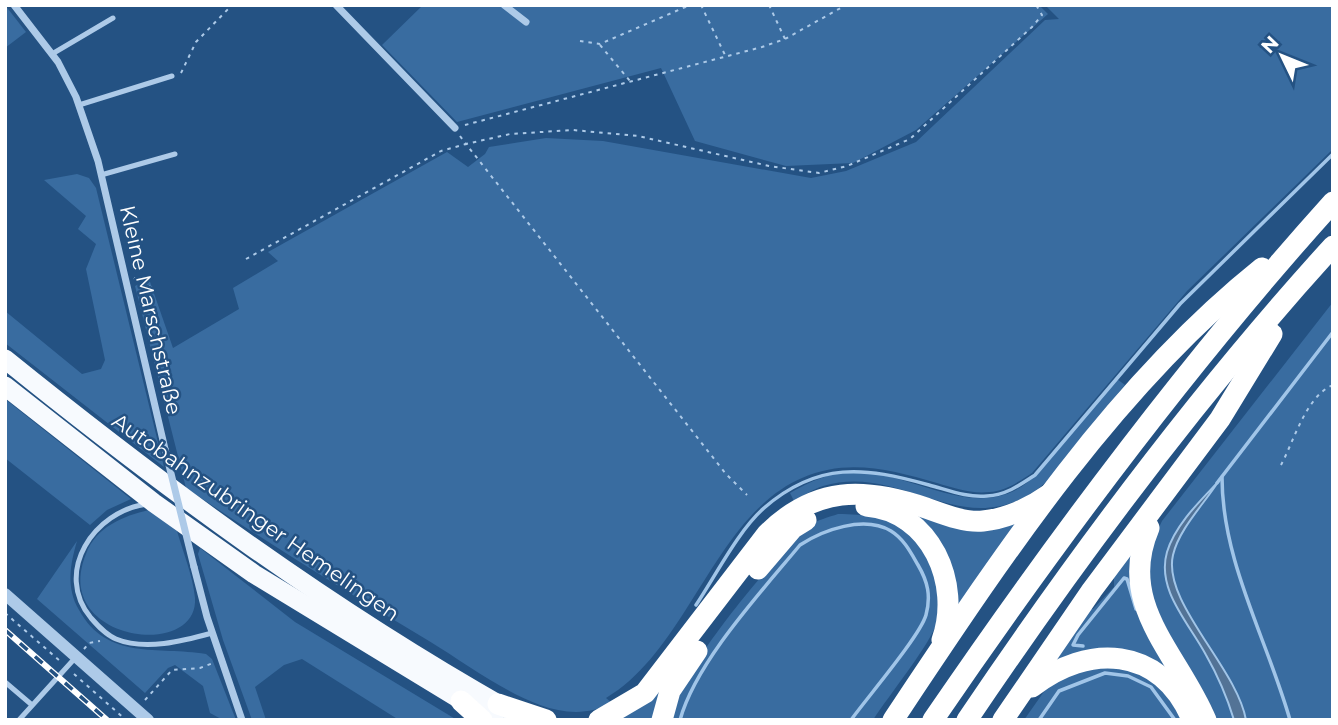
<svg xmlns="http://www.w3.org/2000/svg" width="1338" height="725" viewBox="0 0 1338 725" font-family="Montserrat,sans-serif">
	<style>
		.green { fill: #396ca0 }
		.water { fill: #537396; stroke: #a1c5e8; stroke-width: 2 }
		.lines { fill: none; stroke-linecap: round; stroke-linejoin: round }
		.stream { stroke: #a1c5e8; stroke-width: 3.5 }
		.path { stroke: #adcae8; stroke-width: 2; stroke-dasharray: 3.5 5; stroke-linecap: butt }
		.service { stroke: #adcae8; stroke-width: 5 }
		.minor { stroke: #adcae8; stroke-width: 7 }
		.tertiary { stroke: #adcae8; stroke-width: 12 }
		.trunk { stroke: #f7fafe; stroke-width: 19 }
		.motorway { stroke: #fff; stroke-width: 21 }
		.rail-casing { stroke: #fff; stroke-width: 6 }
		.rail { stroke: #245283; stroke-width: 3.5; stroke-dasharray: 10; stroke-linecap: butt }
		.minor-bridge { stroke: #adcae8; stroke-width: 7 }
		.labels { text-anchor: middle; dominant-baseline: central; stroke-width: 5; stroke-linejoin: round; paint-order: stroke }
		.street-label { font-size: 21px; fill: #fff; stroke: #245283 }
	</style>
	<rect width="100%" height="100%" fill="#245283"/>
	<g class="green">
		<path d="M5,5L26,32L5,48Z"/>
		<path d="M423,5H1039L1048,14L916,130L853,163L786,166L695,141L661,68L457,122L382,45Z"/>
		<path d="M1045,5H1333V149L1187,291L1032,473C1018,482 1006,491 989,492C971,494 954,488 937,483C891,470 848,458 802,478C714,516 689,649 606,698L612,703C589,715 565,714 540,705C502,691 465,663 429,641C347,592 266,542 186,488L135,286L149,279L173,348L239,309L233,288L278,261L268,252L447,152L468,167L485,154L489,147L546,138L603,141L811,178L846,171L916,142L1045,20L1059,19Z"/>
		<path d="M77,174L89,178L96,188L164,467L5,343V311L82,374L101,369L105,360L86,269L96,244L78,229L86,216L44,180Z"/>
		<path d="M1333,302V720H1216L1213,709C1196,678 1146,604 1146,573C1147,553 1154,538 1162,521Z"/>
		<path d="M1117,379L1125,385C1105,408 1086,432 1067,455C1058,466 1050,480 1039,488C962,544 903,462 823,486C813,489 803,496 794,501L790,493C812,480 836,470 862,472C924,477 984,527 1037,474Z"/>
		<path d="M5,399L131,499L107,510L90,525L5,458Z"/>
		<path d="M904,509L1030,512L957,620Z"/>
		<path d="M149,510L177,531C183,552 193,576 195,598C199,661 50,641 86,554C96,527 123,516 149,510Z"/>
		<path d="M838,514C890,514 926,528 937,583C940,599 942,610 936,625C926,650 889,695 873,720H671C671,679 776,554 809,526C817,520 829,517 838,514Z"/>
		<path d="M77,541C70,565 66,588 79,610C107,661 158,646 206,654L212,659L236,720H223L210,713L203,686L175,665L168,668L145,693L37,599Z"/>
		<path d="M1135,547L1177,675C1133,650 1102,637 1054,663L1088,609H1093L1114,587V574Z"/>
		<path d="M200,548L295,622L457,720H399L302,659L284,665L255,687L266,720H252L223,640L198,554Z"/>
		<path d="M1119,664L1153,679L1185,720H1024L1050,683L1064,672Z"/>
		<path d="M660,685L657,720H614Z"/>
	</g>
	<path class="water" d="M1218,482C1204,504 1179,529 1173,555C1162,602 1237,668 1246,720H1234C1227,697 1218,676 1206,655C1189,623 1156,590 1167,552C1175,525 1200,501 1218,482Z"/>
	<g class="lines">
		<g class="stream">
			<path d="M1222,477C1222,562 1267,639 1290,720"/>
			<path d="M1217,483L1333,332"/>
			<path d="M696,605C716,575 738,531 764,508C818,461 865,467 929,485C948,490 967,498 987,496C1006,495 1020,485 1035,475L1180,304L1333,154"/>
			<path d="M1083,646L1073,645L1078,635L1124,578L1127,579L1136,609"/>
			<path d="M680,720C696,662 761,592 800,545C823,530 864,515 891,531C904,539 911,553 918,565C928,582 931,596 926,615C920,636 866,699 851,720"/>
			<path d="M1039,720L1059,691L1105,673L1128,676L1151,687L1175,720"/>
		</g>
		<g class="path">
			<path d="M701,5L725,55"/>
			<path d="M769,5L785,39"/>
			<path d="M580,41L600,44L690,5"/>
			<path d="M600,45L630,81"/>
			<path d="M181,73L196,42L232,5"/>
			<path d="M465,125L762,47L785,39L846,5"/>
			<path d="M460,136L466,144L510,134L573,130L638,136L769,166L819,173L847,166L910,139L1032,27L1042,15L1036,5"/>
			<path d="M246,259L441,151L466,144L726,474L747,495"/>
			<path d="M134,278L156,290"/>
			<path d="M1281,465C1294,441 1306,396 1333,385"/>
			<path d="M5,613L60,661"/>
			<path d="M84,649L89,643L100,641"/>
			<path d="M74,674L126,720"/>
			<path d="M145,700L172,670L200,668L213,663"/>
		</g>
		<g class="service">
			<path d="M52,54L113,18"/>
			<path d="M79,105L172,76"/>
			<path d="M101,175L175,154"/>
			<path d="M147,504C94,511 53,572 91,618C98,626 106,635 116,639C145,651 183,641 212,633"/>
			<path d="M5,682L32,705"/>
			<path d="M19,720L76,657"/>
		</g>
		<g class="minor">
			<path d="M14,5L58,62L76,97L98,161L165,449"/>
			<path d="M336,5L455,128"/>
			<path d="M504,5L526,22"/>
			<path d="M194,567L207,617L242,720"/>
		</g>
		<path class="tertiary" d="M5,594L148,720"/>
		<g class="trunk">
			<path d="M5,359C166,489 332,611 512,712"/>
			<path d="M5,386L154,503L254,574L494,720"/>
		</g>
		<g class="motorway">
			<path d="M866,506C931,511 962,584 942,640"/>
			<path d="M1149,528C1116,605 1178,653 1206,720"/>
			<path d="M758,569L793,528L806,520"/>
			<path d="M1032,687C1088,643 1159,646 1191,717"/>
			<path d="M461,701L482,720"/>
			<path d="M498,704L546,720"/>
			<path d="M599,720L645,693L767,534C815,486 864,487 926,508C943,514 965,523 983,521C1005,519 1030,508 1048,495"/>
			<path d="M662,720L670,691L697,651"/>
			<path d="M893,720C999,561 1112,388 1262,268"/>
			<path d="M933,720C1056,540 1187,364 1333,202"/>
			<path d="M967,720C1077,557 1201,391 1333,246"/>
			<path d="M1003,720L1092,590L1220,419L1272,334"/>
		</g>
		<defs>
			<path id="rail" d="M5,630L107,720"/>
		</defs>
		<use href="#rail" class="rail-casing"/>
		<use href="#rail" class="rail"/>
		<path class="minor-bridge" d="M165,449L194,567"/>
	</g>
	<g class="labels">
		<g class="street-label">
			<text transform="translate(151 310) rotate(77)">Kleine Marschstraße</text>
			<text transform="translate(256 517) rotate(35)">Autobahnzubringer Hemelingen</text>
		</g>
	</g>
	<rect width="1338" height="725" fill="none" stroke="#ffffff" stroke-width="14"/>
	<g transform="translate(1282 56) rotate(313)" stroke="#245283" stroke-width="5" paint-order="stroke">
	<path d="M0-5L12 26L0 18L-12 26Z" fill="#ffffff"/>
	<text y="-10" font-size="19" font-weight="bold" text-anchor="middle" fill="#ffffff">N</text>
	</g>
</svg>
